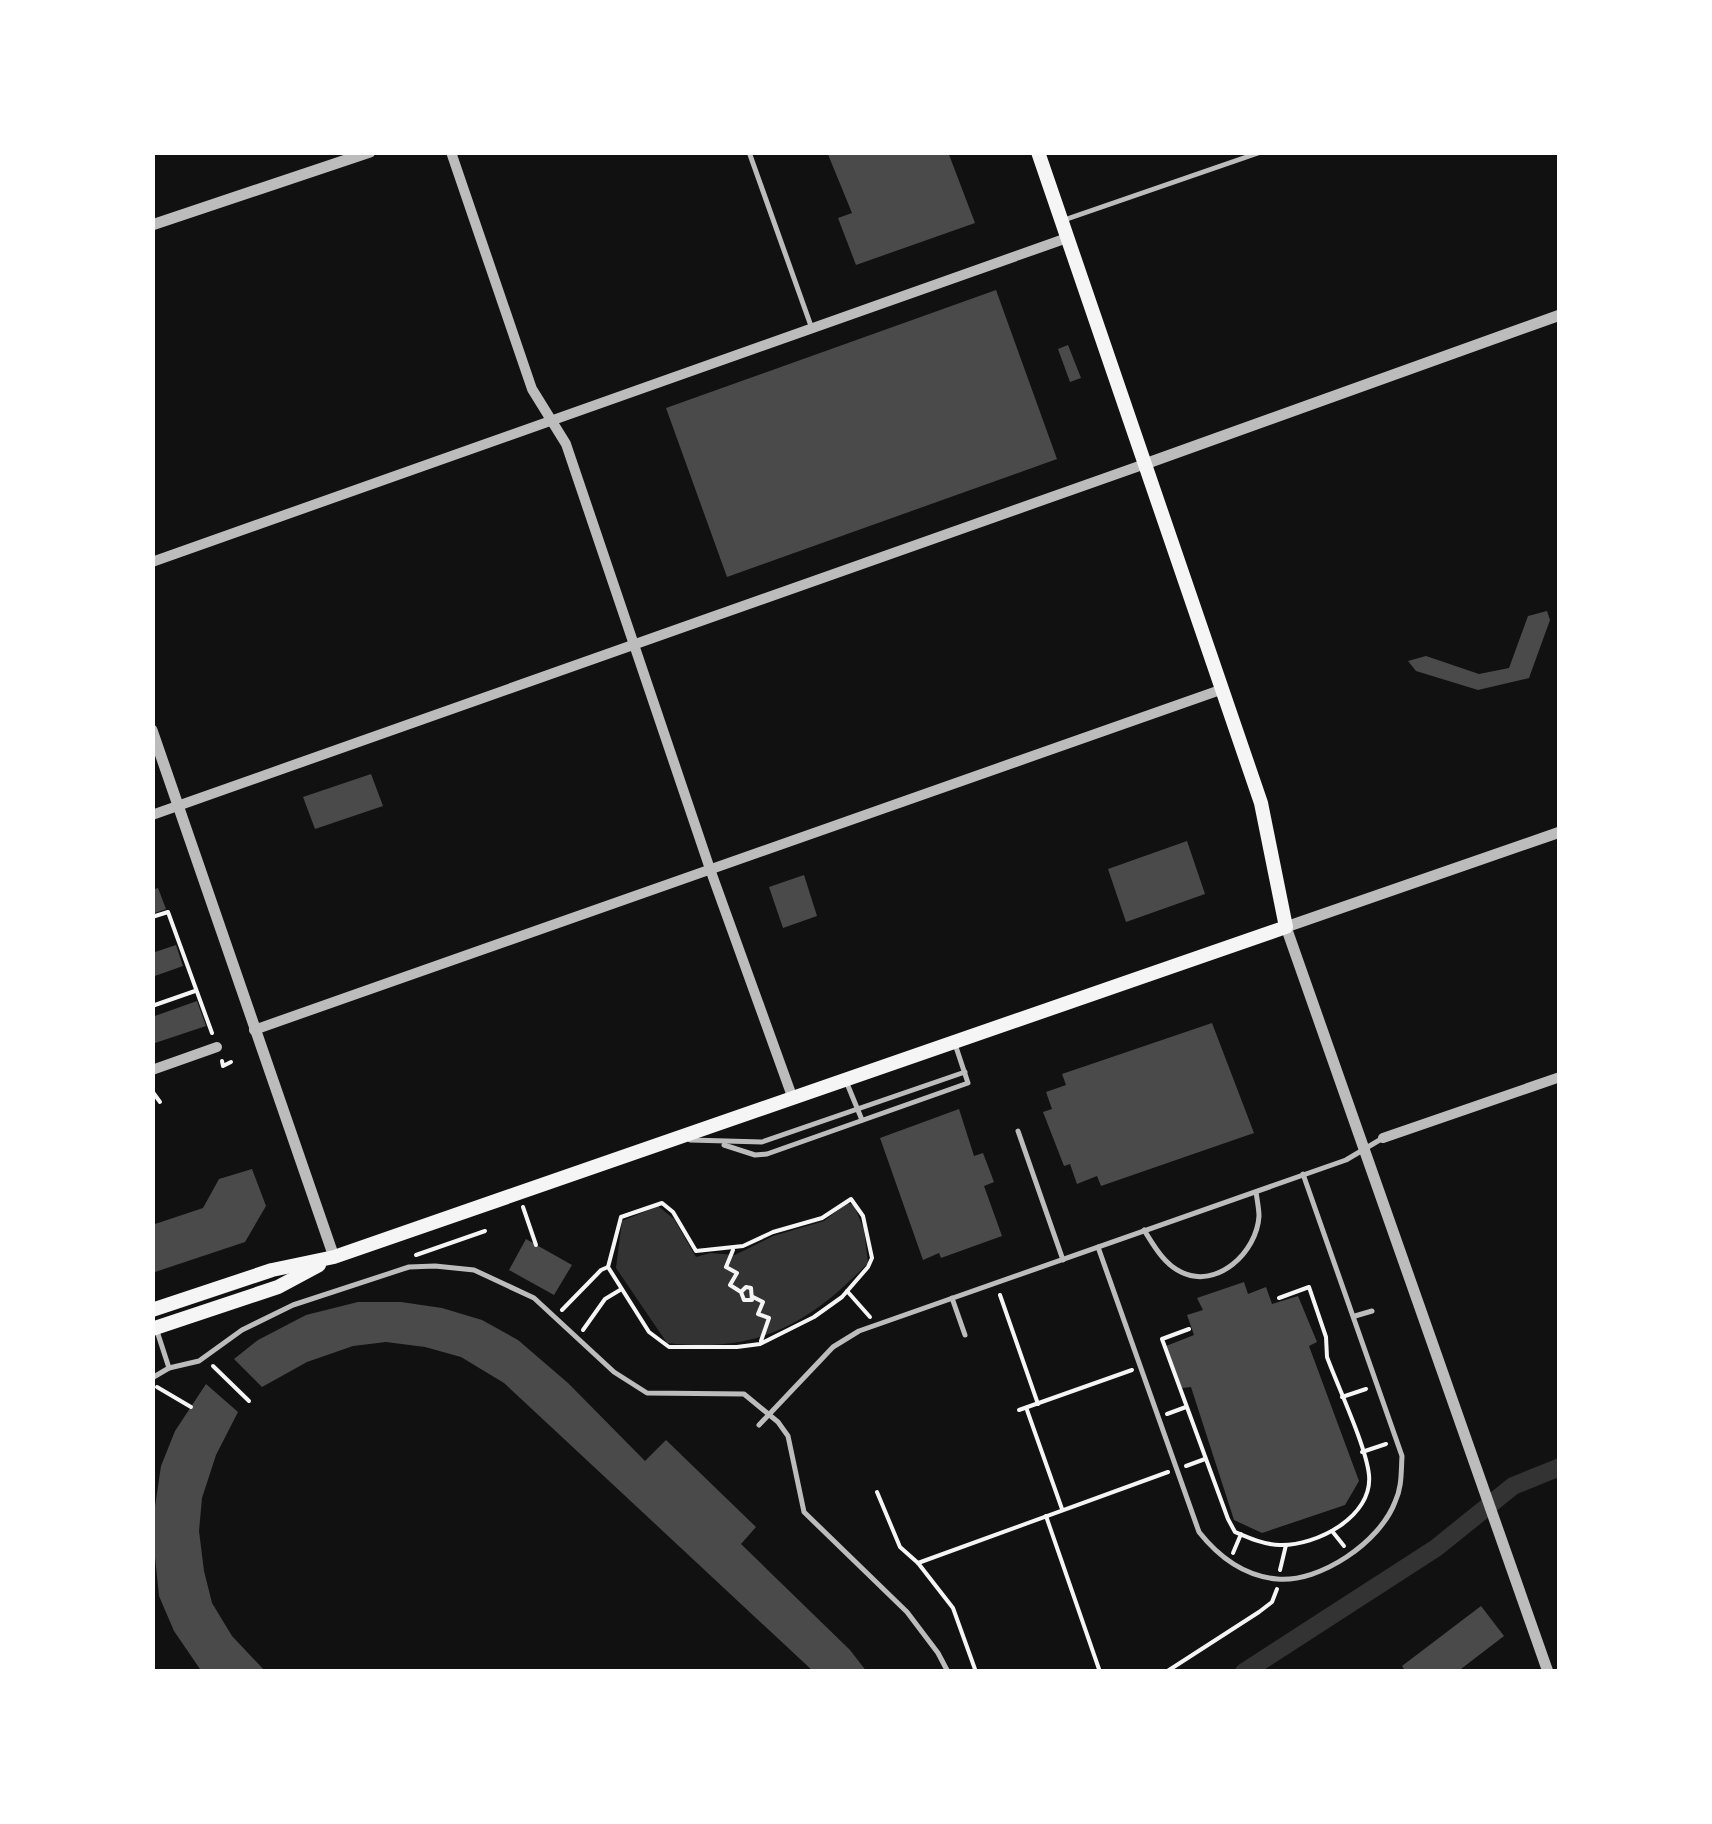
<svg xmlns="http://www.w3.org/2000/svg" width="1712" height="1824" viewBox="0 0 1712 1824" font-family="'Fira Sans',sans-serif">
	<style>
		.water { fill: #333 }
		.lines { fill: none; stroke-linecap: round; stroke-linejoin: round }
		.canal { stroke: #333; stroke-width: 18 }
		.building { fill: #4a4a4a }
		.path { stroke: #f5f5f5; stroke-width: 4 }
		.service { stroke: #bcbcbc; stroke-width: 5 }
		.minor { stroke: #bcbcbc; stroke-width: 10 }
		.tertiary { stroke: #bcbcbc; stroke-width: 11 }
		.secondary { stroke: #f5f5f5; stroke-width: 14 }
	</style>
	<rect width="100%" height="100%" fill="#111"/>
	<path class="water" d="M847,1203L854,1205L864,1230L868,1263C807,1326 756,1353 667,1343L616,1268L622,1221L658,1206L674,1219L696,1257L710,1253L735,1255L773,1236L824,1221Z"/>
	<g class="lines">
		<path class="canal" d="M1244,1672L1436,1548L1513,1486L1560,1467"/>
	</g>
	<g class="building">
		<path d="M827,152H948L975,223L856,265L838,218L852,213Z"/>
		<path d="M996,290L1057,459L727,577L666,408Z"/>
		<path d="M1068,345L1081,378L1070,382L1058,349Z"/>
		<path d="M1547,611L1550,620L1529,678L1478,690L1416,671L1408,661L1426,656L1479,674L1509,668L1528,616Z"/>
		<path d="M371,774L383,806L315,829L303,797Z"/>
		<path d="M1187,841L1205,894L1126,922L1108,869Z"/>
		<path d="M804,875L817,916L783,928L769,887Z"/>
		<path d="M158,888L166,909L152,914V890Z"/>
		<path d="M176,945L183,966L152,977V953Z"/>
		<path d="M197,1001L206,1026L152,1044V1017Z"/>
		<path d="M1212,1023L1254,1133L1101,1186L1097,1176L1077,1184L1070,1164L1064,1166L1043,1112L1052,1109L1046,1092L1066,1085L1062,1074Z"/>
		<path d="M959,1109L974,1156L983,1153L994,1182L984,1186L1002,1236L941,1258L939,1253L923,1260L880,1138Z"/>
		<path d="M252,1169L266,1206L245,1242L152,1273V1225L203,1208L219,1179Z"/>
		<path d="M526,1239L572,1265L554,1295L509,1270Z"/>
		<path d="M1244,1282L1248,1294L1266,1287L1272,1304L1298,1296L1317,1342L1309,1346L1359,1481L1345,1505L1262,1533L1234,1520L1191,1387L1182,1388L1166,1346L1194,1335L1187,1315L1203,1310L1197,1298Z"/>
		<path d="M358,1302H401L442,1308L482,1320L518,1340L568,1383L645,1461L666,1440L756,1527L741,1544L850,1650L867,1672H814L504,1383L461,1357L425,1347L386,1342L353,1346L307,1362L262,1387L234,1359L258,1340L306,1315Z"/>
		<path d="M206,1384L238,1412L216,1455L202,1498L199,1531L204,1571L212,1603L232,1636L266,1672H202L174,1631L159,1596L152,1527L161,1466L175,1431Z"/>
		<path d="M1481,1606L1504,1636L1457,1672H1406L1402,1666Z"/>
	</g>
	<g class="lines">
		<g class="path">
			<path d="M152,917L168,912L212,1033"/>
			<path d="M152,1006L195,991"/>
			<path d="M222,1061L223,1066L231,1062"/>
			<path d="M152,1091L160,1102"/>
			<path d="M851,1199L863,1216L872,1258L868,1267L842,1297L814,1317L760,1344L737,1347H669L649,1332L608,1267L621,1217L662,1203L673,1212L696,1251L743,1246L773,1232L822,1218Z"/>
			<path d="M523,1207L536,1245"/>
			<path d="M733,1250L726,1267L737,1273L730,1285L741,1292L744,1300H752L751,1288L746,1287L741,1292"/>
			<path d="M416,1255L485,1231"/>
			<path d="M847,1291L870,1317"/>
			<path d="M1000,1295L1038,1404"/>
			<path d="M753,1297L763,1302L758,1314L769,1318L761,1341"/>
			<path d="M562,1310L601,1270L608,1267"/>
			<path d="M1189,1329L1162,1339L1228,1519L1235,1532C1249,1538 1265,1545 1280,1545C1316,1546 1373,1517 1369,1475C1366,1446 1338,1387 1327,1357L1326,1337L1309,1287L1279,1298"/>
			<path d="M583,1330L605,1299L620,1290"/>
			<path d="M213,1366L249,1401"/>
			<path d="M157,1387L191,1407"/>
			<path d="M1342,1397L1366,1389"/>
			<path d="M1019,1410L1132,1370"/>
			<path d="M1027,1410L1062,1509"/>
			<path d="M1167,1414L1186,1407"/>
			<path d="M1362,1452L1386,1444"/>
			<path d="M1186,1466L1205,1459"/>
			<path d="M877,1492L900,1547L918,1563L953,1608L976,1672"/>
			<path d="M1046,1516L1100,1672"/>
			<path d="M1332,1531L1344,1546"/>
			<path d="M1233,1553L1241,1534"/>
			<path d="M918,1563L1168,1472"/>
			<path d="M1280,1570L1286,1545"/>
			<path d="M1166,1672L1259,1612L1272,1602L1277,1589"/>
		</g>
		<g class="service">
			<path d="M749,152L811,326"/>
			<path d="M1064,220L1261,152"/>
			<path d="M846,1081L862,1120"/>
			<path d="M1018,1131L1063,1260"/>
			<path d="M690,1140L762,1142L965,1072"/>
			<path d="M724,1145L755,1155L767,1154L968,1083L955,1044"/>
			<path d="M1144,1230C1154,1246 1164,1264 1181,1272C1217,1290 1257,1252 1259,1216C1259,1209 1257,1199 1256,1192"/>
			<path d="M1098,1247L1199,1532C1218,1556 1244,1576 1277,1579C1320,1583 1380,1542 1395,1502C1402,1487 1401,1473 1402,1456L1303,1174"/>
			<path d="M952,1298L965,1335"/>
			<path d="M1355,1316L1372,1311"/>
			<path d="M156,1328L169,1368"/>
			<path d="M152,1378L169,1368L199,1361L242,1330L293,1305L409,1267L435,1266L474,1270L534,1298L614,1372L647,1393L744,1394L778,1422L788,1436L804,1512L907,1612L938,1653L948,1672"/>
			<path d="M759,1425L833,1347L859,1331L1346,1160L1383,1138"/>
		</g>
		<g class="minor">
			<path d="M451,152L532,389L566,444L710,869L793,1099"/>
			<path d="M152,562L1067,238"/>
			<path d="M152,815L1145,464"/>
			<path d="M254,1030L1223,689"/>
			<path d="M152,1070L217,1047"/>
			<path d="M1383,1138L1560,1077"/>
		</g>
		<g class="tertiary">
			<path d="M152,225L370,152"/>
			<path d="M1145,464L1560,315"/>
			<path d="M152,730L334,1257"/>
			<path d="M1548,1672L1286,927L1560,832"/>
		</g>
		<g class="secondary">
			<path d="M152,1310L272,1270L334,1257L1286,927L1261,803L1038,152"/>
			<path d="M152,1329L278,1287L319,1265"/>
		</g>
	</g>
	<rect width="1712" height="1824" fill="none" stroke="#ffffff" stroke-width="310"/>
</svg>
